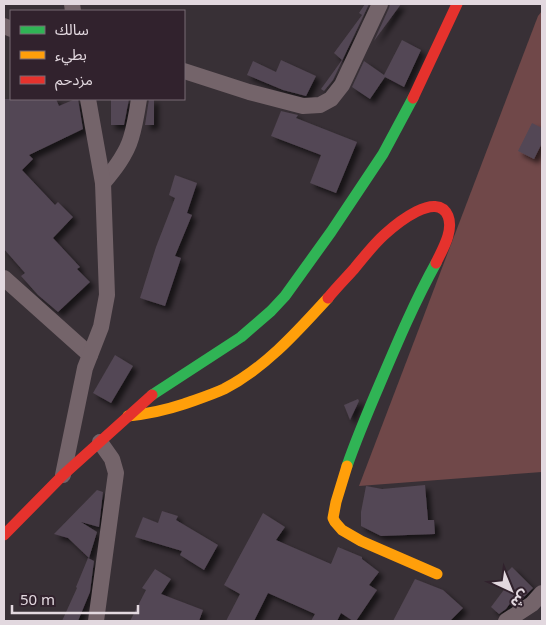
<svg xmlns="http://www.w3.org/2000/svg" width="546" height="625" viewBox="0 0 546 625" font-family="Georgia,'Noto Sans Arabic',serif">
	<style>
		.green { fill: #704849 }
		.building { fill: #534754; filter: url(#shadow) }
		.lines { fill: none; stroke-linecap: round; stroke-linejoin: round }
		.street { stroke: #74646a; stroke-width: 16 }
		.fast { stroke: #30b455; stroke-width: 11 }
		.slow { stroke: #ff9f0a; stroke-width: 11 }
		.jam { stroke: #e5322d; stroke-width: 11 }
	</style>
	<defs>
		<filter id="shadow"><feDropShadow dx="4.5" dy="4.5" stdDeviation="2.5" flood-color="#0009"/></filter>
	</defs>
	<rect width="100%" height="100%" fill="#383036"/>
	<path class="green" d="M542,11V472L359,486L538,16Z"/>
	<g class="building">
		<path d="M365,4H369L333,80L324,91L321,89L342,60L334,53L362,15L359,13Z"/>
		<path d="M390,4H401L374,41L389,8Z"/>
		<path d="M402,40L421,50L404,87L385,77L370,99L352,87L364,61L384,75Z"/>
		<path d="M281,60L316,76L306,96L283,90L247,75L253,61L276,72Z"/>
		<path d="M4,99H56L59,106L75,99H78L83,129L29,155L33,159L22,170L55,205L58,202L73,217L53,238L80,267L77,269L90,282L58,312L38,295L21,276L25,273L4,249Z"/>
		<path d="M111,99H129L124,125H111Z"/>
		<path d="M149,99H154V125H145Z"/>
		<path d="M281,111L298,115L296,118L357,142L336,193L310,183L321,155L271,136Z"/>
		<path d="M532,123L542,128V143L534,159L518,151Z"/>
		<path d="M175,175L197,183L187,213L192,215L175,256L181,258L165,306L140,298L156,247L175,198L169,195Z"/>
		<path d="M115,355L133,366L111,403L93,393Z"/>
		<path d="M358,399L359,401L350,420L344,405Z"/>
		<path d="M425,485L428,520H434L435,534L381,536L361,526V512L366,486L382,489Z"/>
		<path d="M97,490L103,492L99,527L81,522L97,532L89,558L68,538L54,534Z"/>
		<path d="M162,511L178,516L176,520L218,545L204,570L180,555L182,551L135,537L143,517L158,523Z"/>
		<path d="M263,513L285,527L276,540L331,564L338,547L362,557V559L379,572L369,585L377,590L356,621H353L341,613L337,621H311L315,614L268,593L254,621H226L240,594L224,585Z"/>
		<path d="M88,558L94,561L90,592L78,621H62L77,588L76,587Z"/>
		<path d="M512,567L533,588L525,596L518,601L514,598L506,609L499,614L491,607L506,587L502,583V577Z"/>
		<path d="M155,569L171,579L161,594L203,610L199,621H130L146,590L142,588Z"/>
		<path d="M415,579L443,590L463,608L450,621H393Z"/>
	</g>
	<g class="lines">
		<g class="street">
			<path d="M72,4L73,11"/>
			<path d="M4,26L11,29"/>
			<path d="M184,71L249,92L303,106L320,105L331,99L342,85L380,4"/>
			<path d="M103,183C114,170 126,155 131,138C135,125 137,112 139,99"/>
			<path d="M4,278L90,355"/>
			<path d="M63,475L85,368L101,327L107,295L103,183L88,99"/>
			<path d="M96,621L116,473L112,459L100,442"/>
			<path d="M506,621L532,604L542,593"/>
		</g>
		<g class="fast">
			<path d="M152,395L241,337L271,311L285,296L331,232L383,154L413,98"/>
			<path d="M347,466C357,437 369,409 381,381C398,341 415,301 436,263"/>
		</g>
		<g class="slow">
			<path d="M128,416C147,414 166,410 184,404C198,399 211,395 224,389C265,368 297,332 328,298"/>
			<path d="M347,466L336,502L333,518L335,522L342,530L361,541L437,574"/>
		</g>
		<g class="jam">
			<path d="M413,98L457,4"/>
			<path d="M328,298C336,288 345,279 354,269C363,258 373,245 384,235C396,224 437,190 448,216C454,231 442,250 436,263"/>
			<path d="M4,535L63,475L152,395"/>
		</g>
	</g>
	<rect width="546" height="625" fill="none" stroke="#e2d8df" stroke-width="10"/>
	<rect x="10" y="10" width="175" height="90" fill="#31222d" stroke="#786b74"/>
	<rect x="20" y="26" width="25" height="8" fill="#30b455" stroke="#786b74"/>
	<text x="55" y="35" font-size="15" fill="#e2d8df">سالك</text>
	<rect x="20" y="51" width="25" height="8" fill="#ff9f0a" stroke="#786b74"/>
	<text x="55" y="60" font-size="15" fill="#e2d8df">بطيء</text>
	<rect x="20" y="76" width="25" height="8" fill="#e5322d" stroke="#786b74"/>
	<text x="55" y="85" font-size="15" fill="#e2d8df">مزدحم</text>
	<g transform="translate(511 590) rotate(136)" stroke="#31222d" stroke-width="4" paint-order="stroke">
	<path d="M0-4L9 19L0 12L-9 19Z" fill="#e2d8df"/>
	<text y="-8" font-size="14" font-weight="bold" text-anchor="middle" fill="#e2d8df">ش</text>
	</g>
	<path d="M12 605v8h126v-8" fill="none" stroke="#e2d8df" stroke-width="2.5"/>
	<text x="20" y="605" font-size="15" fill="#e2d8df" stroke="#31222d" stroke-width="4" paint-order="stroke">50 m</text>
</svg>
